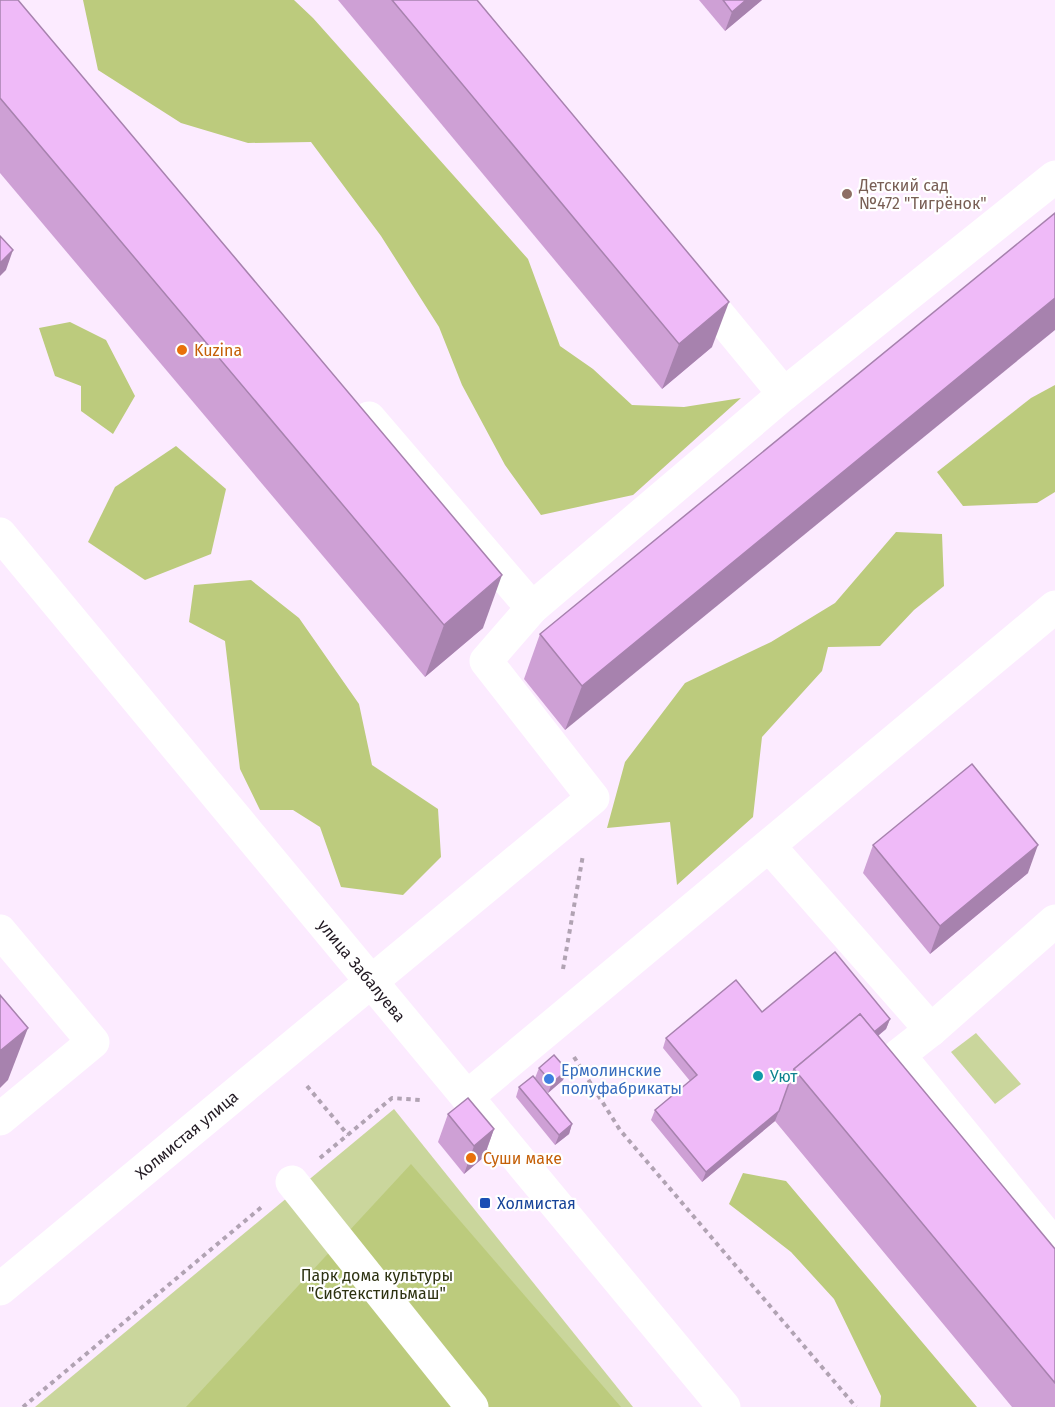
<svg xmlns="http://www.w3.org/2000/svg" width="1055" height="1407" viewBox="0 0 1055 1407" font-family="'Fira Sans',sans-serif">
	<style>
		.green { fill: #cad69c }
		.forest { fill: #bccb7d }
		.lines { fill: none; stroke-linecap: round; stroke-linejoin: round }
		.path { stroke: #b1a3b3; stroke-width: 4; stroke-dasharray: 4.5 4.5; stroke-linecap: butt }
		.minor { stroke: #fff; stroke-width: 33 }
		.wall { fill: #cea0d5 }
		.shaded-wall { fill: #a782ae }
		.building { fill: #efbaf8; stroke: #a782ae; stroke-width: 1.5 }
		.education-dot { fill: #8d6e63; stroke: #fff; stroke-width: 2 }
		.food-dot { fill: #e8710a; stroke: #fff; stroke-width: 2 }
		.culture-dot { fill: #0f9aa8; stroke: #fff; stroke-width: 2 }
		.shop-dot { fill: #3f7fe0; stroke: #fff; stroke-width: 2 }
		.transit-dot { fill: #1a4fb4; stroke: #fff; stroke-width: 2 }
		.labels { text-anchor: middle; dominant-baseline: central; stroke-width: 4.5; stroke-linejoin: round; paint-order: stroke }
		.education-label { font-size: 16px; fill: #785e54; stroke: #fff; text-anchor: start }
		.food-label { font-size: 16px; fill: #c56008; stroke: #fff; text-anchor: start }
		.street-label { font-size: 16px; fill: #211922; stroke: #fff }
		.shop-label { font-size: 16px; fill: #366cbe; stroke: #fff; text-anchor: start }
		.culture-label { font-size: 16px; fill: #0d838f; stroke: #fff; text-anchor: start }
		.transit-label { font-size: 16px; fill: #164399; stroke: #fff; text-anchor: start }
		.park-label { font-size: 16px; fill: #2d3211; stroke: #fff }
	</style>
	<rect width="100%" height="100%" fill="#fcebff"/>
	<g class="green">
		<path d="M976,1033L1021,1084L995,1104L951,1052Z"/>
		<path d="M394,1109L633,1407H35Z"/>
	</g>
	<g class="forest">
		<path d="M83,0H294L313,18L528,259L560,346L593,369L632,405L684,407L741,398L633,495L541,515L505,465L462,385L439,327L381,236L311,142L248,143L181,123L98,70Z"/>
		<path d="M70,322L106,340L135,396L113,434L81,411V386L55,376L39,328Z"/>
		<path d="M1055,385V492L1037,503L963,506L937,472L1031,398Z"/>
		<path d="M176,446L226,489L211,554L145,580L88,542L115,487Z"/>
		<path d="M896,532L942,534L944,586L914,610L880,646L828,647L822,671L762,737L753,817L677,885L670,822L607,828L625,762L685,683L771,642L835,603Z"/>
		<path d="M251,580L299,618L359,704L372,765L438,809L441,857L403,895L341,887L320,827L293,810H260L240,769L225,641L189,622L194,585Z"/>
		<path d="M411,1164L621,1407H186Z"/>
		<path d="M743,1173L786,1181L977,1407H880L881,1396L834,1299L791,1252L729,1204Z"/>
	</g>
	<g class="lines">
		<g class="path">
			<path d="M563,969L583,855"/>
			<path d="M574,1057L620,1130L856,1407"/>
			<path d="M307,1086L348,1135"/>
			<path d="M320,1158L392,1098L420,1100"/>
			<path d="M23,1407L264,1205"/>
		</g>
		<g class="minor">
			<path d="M784,394L1055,177"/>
			<path d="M369,418L532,608"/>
			<path id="s1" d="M0,534L724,1407"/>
			<path d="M769,846L931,1030L899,1055L1055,1246"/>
			<path d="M0,931L93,1042L0,1119"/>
			<path d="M931,1030L1055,921"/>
			<path d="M467,1097L1055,607"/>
			<path d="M292,1182L472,1407"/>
			<path id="s2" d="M0,1289L593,798L486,661L532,608L784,394L695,286"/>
		</g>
	</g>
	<g class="wall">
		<path d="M0,0L483,628L425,677L0,173Z"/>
		<path d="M338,0H477L712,347L662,389Z"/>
		<path d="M699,0H762L725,31Z"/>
		<path d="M1055,213L565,730L524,679L540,634Z"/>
		<path d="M873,845L1028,873L930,954L863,873Z"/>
		<path d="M762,1012L890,1019L886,1029L878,1036L1055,1249V1407H1012L775,1121L702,1182L651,1120L655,1110L690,1081L663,1048L666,1038Z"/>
		<path d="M539,1068L567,1070L563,1080L548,1093L535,1078Z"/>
		<path d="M519,1087L572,1124L569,1134L555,1145L516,1097Z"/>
		<path d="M448,1114L494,1129L484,1157L464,1174L438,1142Z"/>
	</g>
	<g class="shaded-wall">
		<path d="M746,0H762L725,31L732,12Z"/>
		<path d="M13,250L6,270L0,276V263Z"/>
		<path d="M1055,298V330L565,730L582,686Z"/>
		<path d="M729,302L712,347L662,389L679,344Z"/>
		<path d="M502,575L483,628L425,677L444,625Z"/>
		<path d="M1038,845L1028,873L930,954L940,926Z"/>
		<path d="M890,1019L886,1029L812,1090L809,1086Z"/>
		<path d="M28,1028L8,1080L0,1088V1051Z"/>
		<path d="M567,1070L563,1080L548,1093L552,1083Z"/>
		<path d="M779,1111L775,1121L702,1182L706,1172Z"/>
		<path d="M572,1124L569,1134L555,1145L559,1135Z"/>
		<path d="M494,1129L484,1157L464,1174L474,1146Z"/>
	</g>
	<g class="building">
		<path d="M0,0H18L502,575L444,625L0,98Z"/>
		<path d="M392,0H477L729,302L679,344Z"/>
		<path d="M723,0H746L732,12Z"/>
		<path d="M1055,213V298L582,686L540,634Z"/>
		<path d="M0,236L13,250L0,263Z"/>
		<path d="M972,764L1038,845L940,926L873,845Z"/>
		<path d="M835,952L890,1019L874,1032L860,1014L794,1069L779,1111L706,1172L655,1110L697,1075L666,1038L736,980L762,1012Z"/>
		<path d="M0,995L28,1028L0,1051Z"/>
		<path d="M860,1014L1055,1249V1383L794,1069Z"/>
		<path d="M554,1055L567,1070L552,1083L539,1068Z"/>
		<path d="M533,1076L572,1124L559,1135L519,1087Z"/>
		<path d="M468,1098L494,1129L474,1146L448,1114Z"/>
	</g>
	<circle class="education-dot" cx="847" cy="194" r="6"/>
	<g class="food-dot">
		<circle cx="182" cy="350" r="6"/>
		<circle cx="471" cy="1158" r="6"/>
	</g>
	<circle class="culture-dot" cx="758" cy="1076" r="6"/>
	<circle class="shop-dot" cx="549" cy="1079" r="6"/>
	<rect class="transit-dot" x="479" y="1197" width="12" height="12" rx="3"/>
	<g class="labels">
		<g class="education-label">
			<text x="859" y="185">Детский сад<tspan x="859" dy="18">№472 "Тигрёнок"</tspan></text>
		</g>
		<g class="food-label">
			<text x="194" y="350">Kuzina</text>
			<text x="483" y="1158">Суши маке</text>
		</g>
		<g class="street-label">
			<text stroke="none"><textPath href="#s1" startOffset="567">улица Забалуева</textPath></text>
			<text stroke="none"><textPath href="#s2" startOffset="242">Холмистая улица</textPath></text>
		</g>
		<g class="shop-label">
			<text x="561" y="1070">Ермолинские<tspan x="561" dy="18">полуфабрикаты</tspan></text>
		</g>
		<g class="culture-label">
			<text x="770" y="1076">Уют</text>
		</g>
		<g class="transit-label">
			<text x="497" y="1203">Холмистая</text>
		</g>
		<g class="park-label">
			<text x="377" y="1275">Парк дома культуры<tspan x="377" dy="18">"Сибтекстильмаш"</tspan></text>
		</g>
	</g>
</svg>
